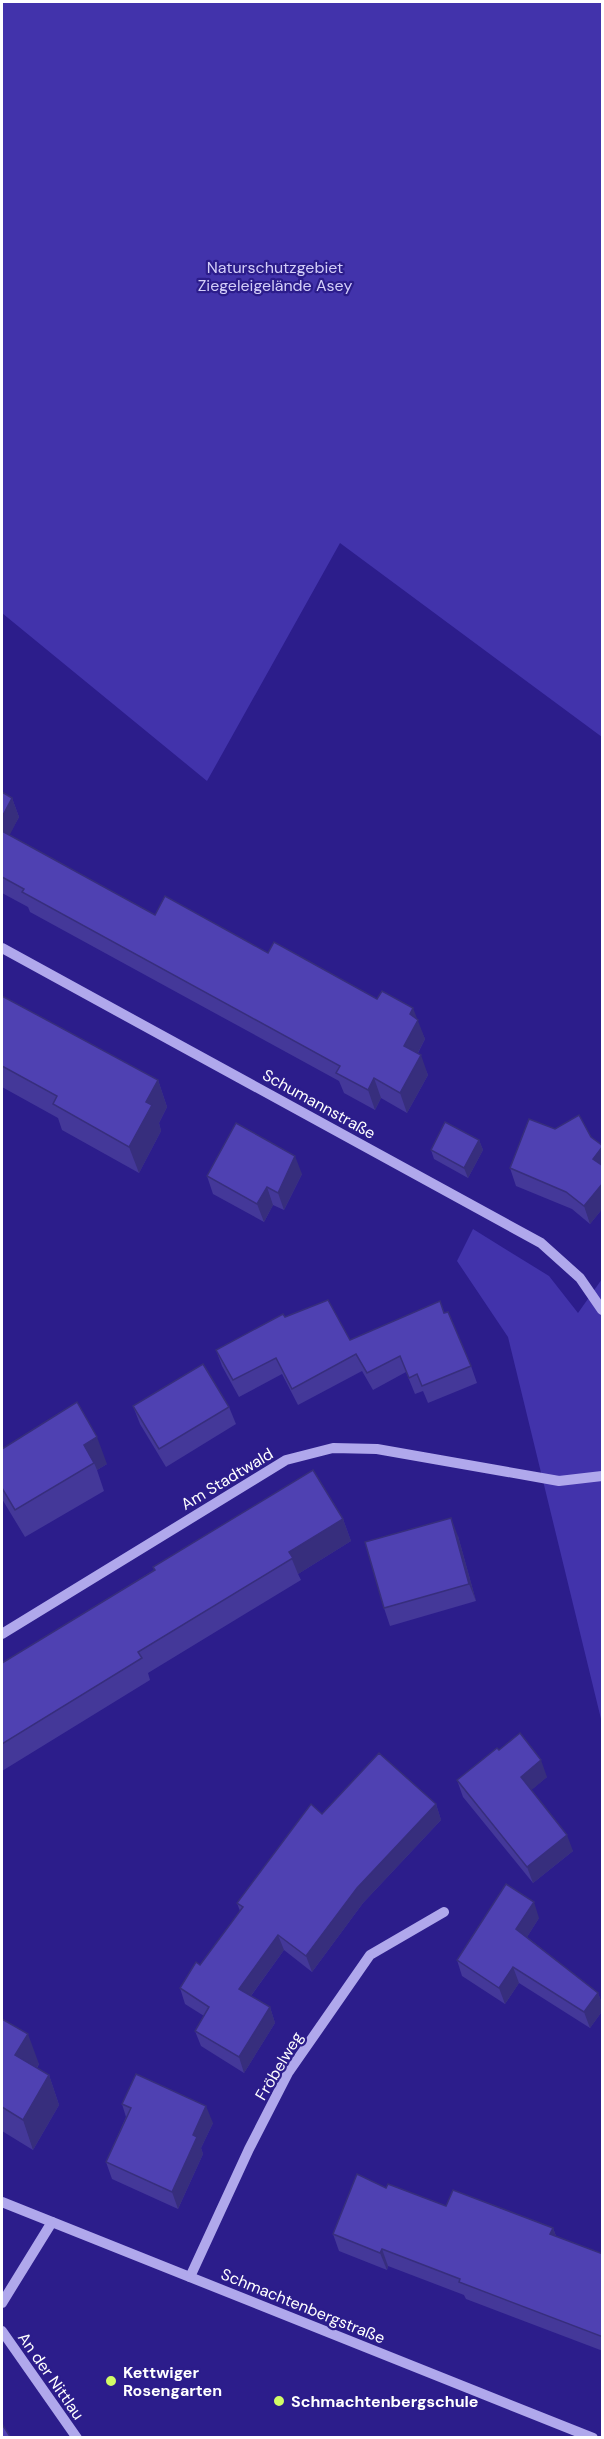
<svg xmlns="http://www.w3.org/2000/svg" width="604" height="2439" viewBox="0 0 604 2439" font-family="'DM Sans',sans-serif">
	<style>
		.green { fill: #4233ab }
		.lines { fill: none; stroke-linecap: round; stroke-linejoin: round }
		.minor { stroke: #b0a8ec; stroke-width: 10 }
		.wall { fill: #443899 }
		.shaded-wall { fill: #372e7d }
		.building { fill: #4f41b2; stroke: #372e7d; stroke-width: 1.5 }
		.poi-dot { fill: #d2fc66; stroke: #2c1d8b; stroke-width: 2 }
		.labels { text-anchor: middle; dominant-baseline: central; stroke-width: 4.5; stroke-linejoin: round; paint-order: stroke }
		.park-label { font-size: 16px; fill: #d3cef9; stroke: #2c1d8b }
		.street-label { font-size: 16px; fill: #fff; stroke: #2c1d8b }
		.poi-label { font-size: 16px; font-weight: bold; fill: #fff; stroke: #2c1d8b; text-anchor: start }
	</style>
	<rect width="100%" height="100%" fill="#2c1d8b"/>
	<g class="green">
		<path d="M2,2H602V737L340,543L207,781L2,613Z"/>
		<path d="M473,1229L549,1276L578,1313L602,1279V1723L508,1337L457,1261Z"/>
	</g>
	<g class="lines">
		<g class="minor">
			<path d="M2,948L541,1243L580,1278L602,1310"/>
			<path d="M2,1634L286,1460L333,1448L377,1449L559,1481L602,1476"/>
			<path d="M2,2202L593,2438"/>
			<path d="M190,2277L249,2149L288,2073L370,1955L444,1912"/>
			<path d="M2,2303L52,2222"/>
			<path d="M2,2331L77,2438"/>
		</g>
	</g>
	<g class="wall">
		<path d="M2,792L12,798L19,817L9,835L155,915L268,953L377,999L416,1019L425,1039L418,1053L428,1075L407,1113L381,1098L375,1110L344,1093L339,1081L30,912L28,907L2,893Z"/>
		<path d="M2,996L158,1080L167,1107L159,1123L161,1131L139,1173L62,1130L58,1118L2,1087Z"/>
		<path d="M555,1129L591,1137L603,1146V1208L590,1224L572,1209L516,1186L510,1168Z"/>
		<path d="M479,1140L483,1150L468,1178L434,1159L431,1150Z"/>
		<path d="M302,1174L284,1210L273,1205L264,1222L213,1194L207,1176Z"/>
		<path d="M444,1313L471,1366L477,1383L428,1403L423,1391L415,1394L406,1372L373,1390L362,1371L298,1405L282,1374L239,1397L222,1366L216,1350L285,1317L350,1340Z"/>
		<path d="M133,1406L229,1407L236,1424L166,1467L140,1424Z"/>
		<path d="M2,1449L107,1464L97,1470L104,1491L25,1537L2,1499Z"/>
		<path d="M343,1519L351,1541L298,1574L301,1580L148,1673L150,1680L2,1771V1663L154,1570L153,1567Z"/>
		<path d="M458,1536L476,1601L390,1626L384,1608Z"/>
		<path d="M499,1750L547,1777L531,1790L573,1851L533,1883L463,1797L457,1780Z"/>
		<path d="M436,1804L441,1820L363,1903L312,1972L284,1950L251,1996L270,2007L275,2023L244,2073L201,2046L195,2031L204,2016L185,2004L180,1988L200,1965L240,1911L237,1903L322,1814Z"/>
		<path d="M539,1918L527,1937L598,1993L603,2006V2010L590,2028L519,1983L505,2004L462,1976L457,1960Z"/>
		<path d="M2,2019L39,2064L37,2068L49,2075L59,2105L33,2150L2,2131Z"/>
		<path d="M122,2104L213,2123L201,2148L203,2154L178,2209L112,2179L106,2162L126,2117Z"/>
		<path d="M386,2188L446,2206L553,2228L556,2236L603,2254V2351L466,2299L464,2295L388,2266L387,2270L339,2251L333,2234Z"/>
	</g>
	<g class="shaded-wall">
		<path d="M12,798L19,817L3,848L2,844V817Z"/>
		<path d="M413,1008L425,1039L411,1066L404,1046L410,1014Z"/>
		<path d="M421,1055L428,1075L407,1113L400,1093Z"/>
		<path d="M374,1078L381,1098L375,1110L368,1090Z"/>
		<path d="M158,1080L167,1107L159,1123L161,1131L139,1173L129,1147L146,1102Z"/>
		<path d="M479,1140L483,1150L468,1178L464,1168Z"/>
		<path d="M603,1147V1173L593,1159Z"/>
		<path d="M295,1156L302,1174L284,1210L278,1193Z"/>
		<path d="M603,1183V1208L590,1224L584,1206Z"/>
		<path d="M267,1187L273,1205L264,1222L257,1204Z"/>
		<path d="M97,1437L107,1464L97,1470L94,1463L84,1445Z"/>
		<path d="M451,1518L458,1536L476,1601L469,1584Z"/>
		<path d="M343,1519L351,1541L298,1574L289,1552Z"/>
		<path d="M541,1760L547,1777L527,1794L521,1777Z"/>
		<path d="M436,1804L441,1820L363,1903L312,1972L306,1956L357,1888Z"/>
		<path d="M567,1835L573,1851L533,1883L527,1867Z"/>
		<path d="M534,1902L539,1918L522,1945L516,1929Z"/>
		<path d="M278,1935L284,1950L245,2004L239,1989Z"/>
		<path d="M513,1967L519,1983L505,2004L499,1988Z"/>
		<path d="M598,1993L603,2006V2010L590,2028L584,2012Z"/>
		<path d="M270,2007L275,2023L244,2073L239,2057Z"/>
		<path d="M28,2034L39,2064L26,2085L15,2055Z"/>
		<path d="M49,2075L59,2105L33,2150L23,2120Z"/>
		<path d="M206,2106L213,2123L201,2148L203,2154L178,2209L172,2192L193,2135Z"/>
		<path d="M553,2228L559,2245L550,2234Z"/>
		<path d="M382,2249L388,2266L387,2270L380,2253Z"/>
	</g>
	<g class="building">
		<path d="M2,792L12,798L2,817Z"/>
		<path d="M2,831L155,915L165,896L268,953L274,942L377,999L382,991L413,1008L410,1014L418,1020L404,1046L421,1055L400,1093L374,1078L368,1090L336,1073L340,1066L22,892L24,889L2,877Z"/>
		<path d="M2,996L158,1080L146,1102L152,1105L129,1147L53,1104L57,1096L2,1066Z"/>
		<path d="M579,1115L591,1137L603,1146L593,1159L603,1166V1183L584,1206L566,1192L510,1168L529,1119L555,1129Z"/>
		<path d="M445,1122L479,1140L464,1168L431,1150Z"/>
		<path d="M236,1123L295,1156L278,1193L267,1187L257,1204L207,1176Z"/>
		<path d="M328,1300L350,1340L440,1301L444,1313L448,1312L471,1366L422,1386L417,1374L409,1378L400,1356L367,1373L356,1354L292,1389L276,1358L233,1380L216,1350L283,1314L285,1317Z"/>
		<path d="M203,1364L229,1407L159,1449L133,1406Z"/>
		<path d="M77,1402L97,1437L84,1445L94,1463L15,1510L2,1488V1449Z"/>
		<path d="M313,1470L343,1519L289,1552L293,1558L138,1652L142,1658L2,1744V1663L155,1570L153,1567Z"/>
		<path d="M451,1518L469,1584L384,1608L365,1542Z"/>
		<path d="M520,1733L541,1760L521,1777L567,1835L527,1867L457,1780L497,1748L499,1750Z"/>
		<path d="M379,1753L436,1804L357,1888L306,1956L278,1935L239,1989L270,2007L239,2057L195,2031L209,2007L180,1988L196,1962L200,1965L243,1907L237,1903L311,1804L322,1814Z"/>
		<path d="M506,1884L534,1902L516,1929L598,1993L584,2012L513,1967L499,1988L457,1960Z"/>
		<path d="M2,2019L28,2034L15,2055L49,2075L23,2120L2,2107Z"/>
		<path d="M136,2074L206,2106L193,2135L197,2137L172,2192L106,2162L131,2108L122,2104Z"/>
		<path d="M357,2174L386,2188L388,2184L446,2206L453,2190L553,2228L550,2234L603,2254V2337L459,2282L460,2279L382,2249L380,2253L333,2234Z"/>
		<path d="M2,2424L11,2438H2Z"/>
	</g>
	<g class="poi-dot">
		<circle cx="111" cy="2381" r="6"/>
		<circle cx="279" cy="2401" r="6"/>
	</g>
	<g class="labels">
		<g class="park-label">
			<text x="275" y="267">Naturschutzgebiet<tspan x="275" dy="18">Ziegeleigelände Asey</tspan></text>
		</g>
		<g class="street-label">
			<text transform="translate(319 1104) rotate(29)">Schumannstraße</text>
			<text transform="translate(227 1479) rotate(-31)">Am Stadtwald</text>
			<text transform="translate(279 2066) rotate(-59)">Fröbelweg</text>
			<text transform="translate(303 2306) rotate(22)">Schmachtenbergstraße</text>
			<text transform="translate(51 2376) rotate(55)">An der Nittlau</text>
		</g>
		<g class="poi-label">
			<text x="123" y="2372">Kettwiger<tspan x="123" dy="18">Rosengarten</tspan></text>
			<text x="291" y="2401">Schmachtenbergschule</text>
		</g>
	</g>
	<rect width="604" height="2439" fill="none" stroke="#ffffff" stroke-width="6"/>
</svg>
